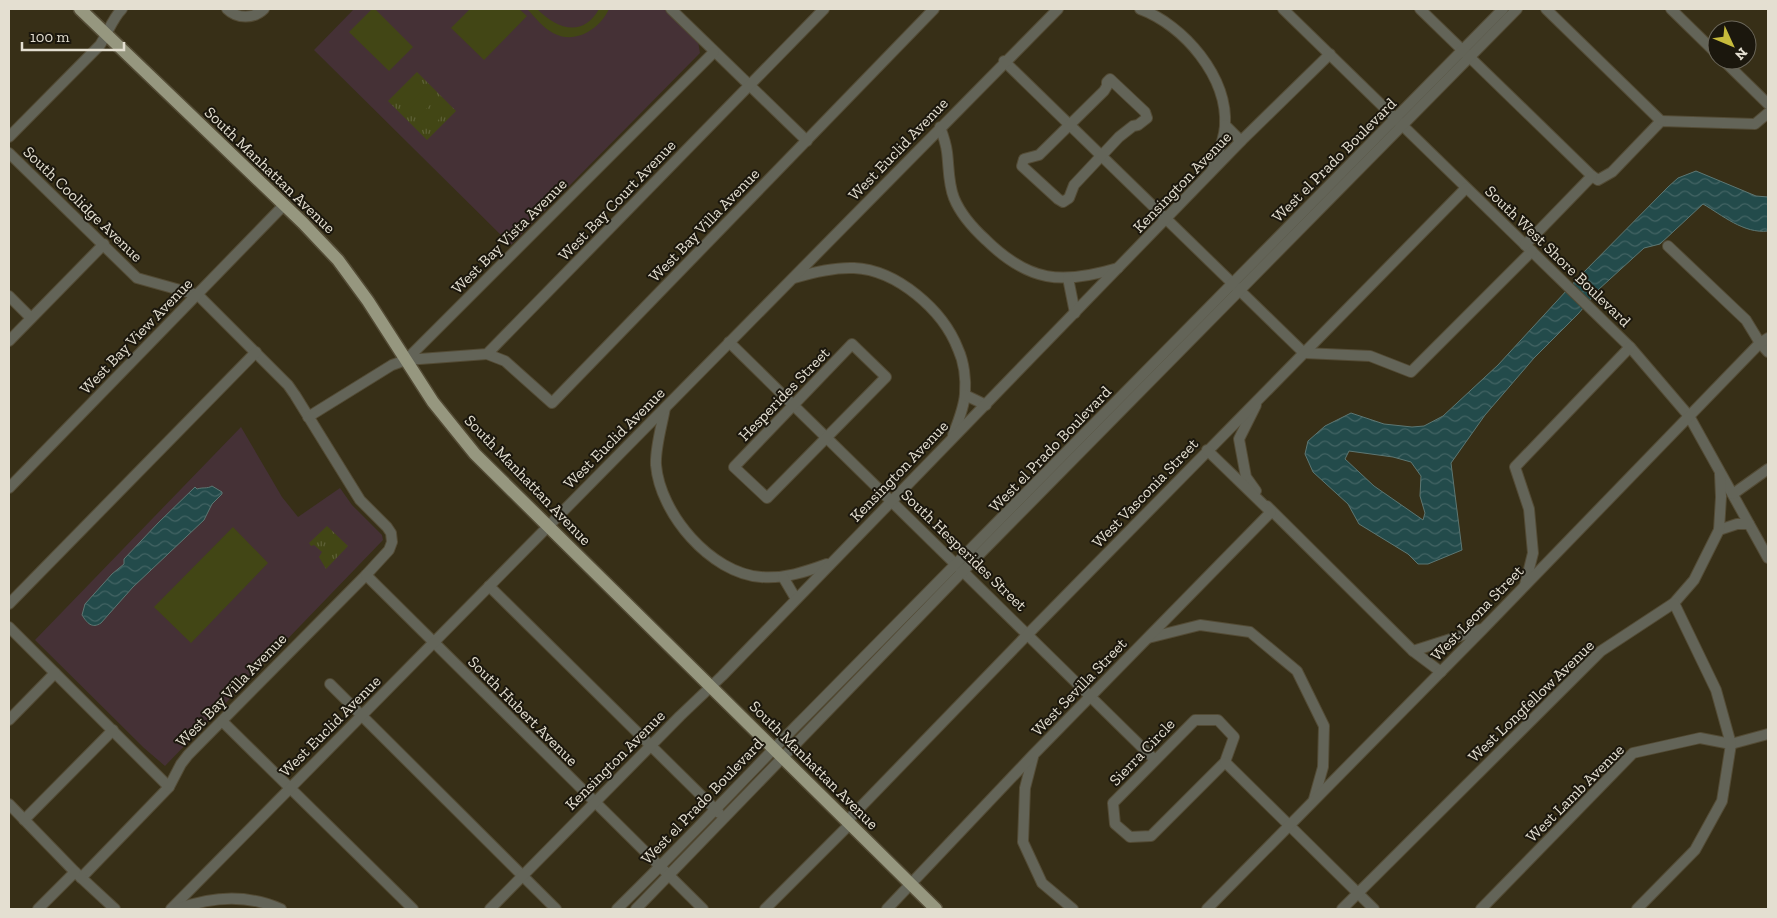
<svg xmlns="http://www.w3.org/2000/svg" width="1777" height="918" viewBox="0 0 1777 918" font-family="'Zilla Slab',serif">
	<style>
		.education { fill: #453136 }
		.park { fill: url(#park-tufts) }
		.garden { fill: #424615 }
		.water { fill: url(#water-waves); stroke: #5d7773; fill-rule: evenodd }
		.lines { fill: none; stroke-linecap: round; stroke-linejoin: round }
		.minor-casing { stroke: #534b35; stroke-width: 12 }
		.major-casing { stroke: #534b35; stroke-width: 15 }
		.minor { stroke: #636458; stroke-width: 10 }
		.major { stroke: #96977f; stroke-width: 12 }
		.labels { text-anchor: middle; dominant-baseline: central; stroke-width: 4; stroke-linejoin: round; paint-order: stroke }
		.street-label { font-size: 16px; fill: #e4dfd1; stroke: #1b170d }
	</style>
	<defs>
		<pattern id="park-tufts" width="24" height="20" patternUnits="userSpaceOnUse" patternTransform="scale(1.25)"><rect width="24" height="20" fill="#424615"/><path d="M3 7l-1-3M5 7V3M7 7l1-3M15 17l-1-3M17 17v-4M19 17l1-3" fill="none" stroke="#5d6036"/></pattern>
		<pattern id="water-waves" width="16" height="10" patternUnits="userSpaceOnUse" patternTransform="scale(1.25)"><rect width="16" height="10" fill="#234b4b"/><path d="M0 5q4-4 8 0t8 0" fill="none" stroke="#436464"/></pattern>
	</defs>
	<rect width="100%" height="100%" fill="#372f17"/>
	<g class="education">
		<path d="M354,9H665L698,41L700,53L511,245L314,50Z"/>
		<path d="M241,427L282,497L298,517L340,488L352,505L382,535L383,540L165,766L144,748L35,640Z"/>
	</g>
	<g class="park">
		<path d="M417,72L456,111L427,140L388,101Z"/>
		<path d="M327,526L348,546L326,569L319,557L322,552L314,545L311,546L309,543Z"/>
	</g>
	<g class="garden">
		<path d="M372,9H375L413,47L389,71L349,32Z"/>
		<path d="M470,9H519L527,16L484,60L451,28Z"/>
		<path d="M527,9H537C556,28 582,39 599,9H609C600,29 575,45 553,33C543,28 535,17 527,9Z"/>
		<path d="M415,82L423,90L406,107L398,99Z"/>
		<path d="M426,93L434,101L417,118L409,110Z"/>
		<path d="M438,104L446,112L429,129L421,121Z"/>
		<path d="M233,527L268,563L191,643L154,607Z"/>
	</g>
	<g class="water">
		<path d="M1696,171L1756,196L1768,197V231C1744,234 1722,215 1703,204L1660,244L1644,248L1598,290L1579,313L1534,358L1485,415L1451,463L1462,550L1428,564H1418L1408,554L1359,524L1348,504L1313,472L1305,454L1308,441L1325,426L1351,413L1384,424L1412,427L1424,426L1443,416L1498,365L1579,277L1668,187L1678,178ZM1349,451L1393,457L1411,462L1421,476L1420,496L1425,513L1423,520L1374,486L1345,459Z"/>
		<path d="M212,486L222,492V494L212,504L204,520L133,587L101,623C92,629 87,623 82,615L85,604L112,574L124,564V559L158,523L195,487L197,489C203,487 207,489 212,486Z"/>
	</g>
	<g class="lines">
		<defs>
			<g id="minor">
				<path d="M227,9C237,19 254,19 264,9"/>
				<path d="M671,9L807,141"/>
				<path d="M1140,9C1184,25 1228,77 1225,126C1224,141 1217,156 1212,170"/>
				<path d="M1283,9L1630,347L1689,416L1768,558"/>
				<path d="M1420,9L1592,176L1598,180L1612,172L1661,121L1755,124L1768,113"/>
				<path d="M1546,9L1661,121"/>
				<path d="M1671,9L1717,54"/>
				<path d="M1723,60L1768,104"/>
				<path d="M1004,61L1304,353L1370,356L1411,372L1532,251"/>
				<path d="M1110,79L1145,112L1147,118L1138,125L1133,126L1119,137L1074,185L1069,198L1063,202L1058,199L1022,166L1024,159L1039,155L1104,91L1107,86V82Z"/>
				<path d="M1225,125L1241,141"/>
				<path d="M940,127C943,135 946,144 947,152C949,167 948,183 954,198C960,213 974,229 986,240C1029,282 1061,285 1118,268"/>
				<path d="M9,137L100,45C108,33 112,19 122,9"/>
				<path d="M9,153L137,278L198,295L288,385L295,395L360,500L387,527L391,533L392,542L389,550L366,575L188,755L181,764L169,787L81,878"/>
				<path d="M1525,245L1592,176"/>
				<path d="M1668,246L1746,320L1760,343L1768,352"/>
				<path d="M794,278C814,272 834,267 854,268C897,270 943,310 958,349C964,362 966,380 965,394C964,408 958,422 953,435"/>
				<path d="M1068,278L1075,313"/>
				<path d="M9,296L31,318"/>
				<path d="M9,341L104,244"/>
				<path d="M729,342L1155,760"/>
				<path d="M852,344L886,377L767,498L734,467Z"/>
				<path d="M487,354L505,361L552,403L934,9"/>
				<path d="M406,360L487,354L824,9"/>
				<path d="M965,395L986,405"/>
				<path d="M665,408C662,425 655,448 656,465C660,513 710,573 761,577C784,579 805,572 827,564"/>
				<path d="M308,417L392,365L406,360L714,52"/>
				<path d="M9,488L284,205"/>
				<path d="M1256,491L1246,477L1239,439L1256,405"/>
				<path d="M1733,494L1768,469"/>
				<path d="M1267,506L1413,651L1482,629"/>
				<path d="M1719,530L1737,524H1749"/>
				<path d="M366,575L703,909"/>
				<path d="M783,577L796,599"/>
				<path d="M1525,585L1533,553L1529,509L1515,467L1630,347"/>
				<path d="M489,586L719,813"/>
				<path d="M9,604L256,352"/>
				<path d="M9,627L169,787"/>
				<path d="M1148,638L1200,625L1250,632L1297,671L1324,726L1323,767L1314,799"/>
				<path d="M1413,651L1441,672"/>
				<path d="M330,684L556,909"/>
				<path d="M9,720L55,673"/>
				<path d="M1195,720H1218L1234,737L1225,762L1151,836L1130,837L1115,824L1113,803Z"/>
				<path d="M222,721L413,909"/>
				<path d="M1033,757L1025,788L1023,842L1042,883L1073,909"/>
				<path d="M1225,762L1374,909"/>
				<path d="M9,804L75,872L115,909"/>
				<path d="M24,820L113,730"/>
				<path d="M847,821L1028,634L1466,188"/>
				<path d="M38,909L75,872"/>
				<path d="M171,909L1058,9"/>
				<path d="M178,909C213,896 247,894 281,909"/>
				<path d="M490,909L680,716L722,676L1241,141L1330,54"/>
				<path d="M617,909C679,849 738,785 799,723C1035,486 1269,247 1503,9"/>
				<path d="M636,909L963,571L1517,9"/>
				<path d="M765,909L850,824"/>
				<path d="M887,909L1033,755L1271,512L1207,450"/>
				<path d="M1207,909L1483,629L1760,343L1768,338"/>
				<path d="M1342,909L1601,651L1674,603L1694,580L1719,530L1721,497L1720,474"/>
				<path d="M1481,909L1633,753L1700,738L1731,744L1768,734"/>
				<path d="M1637,909L1695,850L1722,801L1731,744L1716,690L1674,603"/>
			</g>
			<path id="major" d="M80,9L303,223L338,260L368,301L433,402L475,454L936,909"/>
		</defs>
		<use href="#minor" class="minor-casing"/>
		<use href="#major" class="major-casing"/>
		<use href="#minor" class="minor"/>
		<use href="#major" class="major"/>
	</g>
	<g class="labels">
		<g class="street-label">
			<text transform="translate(898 149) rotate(-46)">West Euclid Avenue</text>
			<text transform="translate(1334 160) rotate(-45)">West el Prado Boulevard</text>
			<text transform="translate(270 170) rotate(44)">South Manhattan Avenue</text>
			<text transform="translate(1182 182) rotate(-46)">Kensington Avenue</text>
			<text transform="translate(617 200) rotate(-46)">West Bay Court Avenue</text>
			<text transform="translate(83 204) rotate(44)">South Coolidge Avenue</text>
			<text transform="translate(704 225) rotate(-46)">West Bay Villa Avenue</text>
			<text transform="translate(509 236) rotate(-45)">West Bay Vista Avenue</text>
			<text transform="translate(1558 256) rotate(44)">South West Shore Boulevard</text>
			<text transform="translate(136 336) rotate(-46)">West Bay View Avenue</text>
			<text transform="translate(784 394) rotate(-46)">Hesperides Street</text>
			<text transform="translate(614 438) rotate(-45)">West Euclid Avenue</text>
			<text transform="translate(1050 449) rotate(-46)">West el Prado Boulevard</text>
			<text transform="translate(899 471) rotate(-46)">Kensington Avenue</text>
			<text transform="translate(528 480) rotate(46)">South Manhattan Avenue</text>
			<text transform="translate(1145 493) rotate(-46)">West Vasconia Street</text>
			<text transform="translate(964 550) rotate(44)">South Hesperides Street</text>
			<text transform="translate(1477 613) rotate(-46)">West Leona Street</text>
			<text transform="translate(1079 687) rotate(-46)">West Sevilla Street</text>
			<text transform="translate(231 690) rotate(-46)">West Bay Villa Avenue</text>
			<text transform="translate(1531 701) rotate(-44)">West Longfellow Avenue</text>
			<text transform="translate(523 711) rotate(45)">South Hubert Avenue</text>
			<text transform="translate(330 726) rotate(-45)">West Euclid Avenue</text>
			<text transform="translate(1142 752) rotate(-46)">Sierra Circle</text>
			<text transform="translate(615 760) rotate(-45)">Kensington Avenue</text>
			<text transform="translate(814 765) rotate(45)">South Manhattan Avenue</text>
			<text transform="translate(1575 793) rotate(-45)">West Lamb Avenue</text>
			<text transform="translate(702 801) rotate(-46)">West el Prado Boulevard</text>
		</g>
	</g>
	<rect width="1777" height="918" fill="none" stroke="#e4dfd1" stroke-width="20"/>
	<g transform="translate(1732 45) rotate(134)"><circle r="24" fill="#1b170d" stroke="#6b675b"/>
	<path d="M0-4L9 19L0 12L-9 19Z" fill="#c7bb3c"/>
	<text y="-8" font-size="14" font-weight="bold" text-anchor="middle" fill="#e4dfd1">N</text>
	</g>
	<path d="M22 42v8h102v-8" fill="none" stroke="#e4dfd1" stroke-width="2.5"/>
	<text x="30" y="42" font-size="15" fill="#e4dfd1" stroke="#1b170d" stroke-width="4" paint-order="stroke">100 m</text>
</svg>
